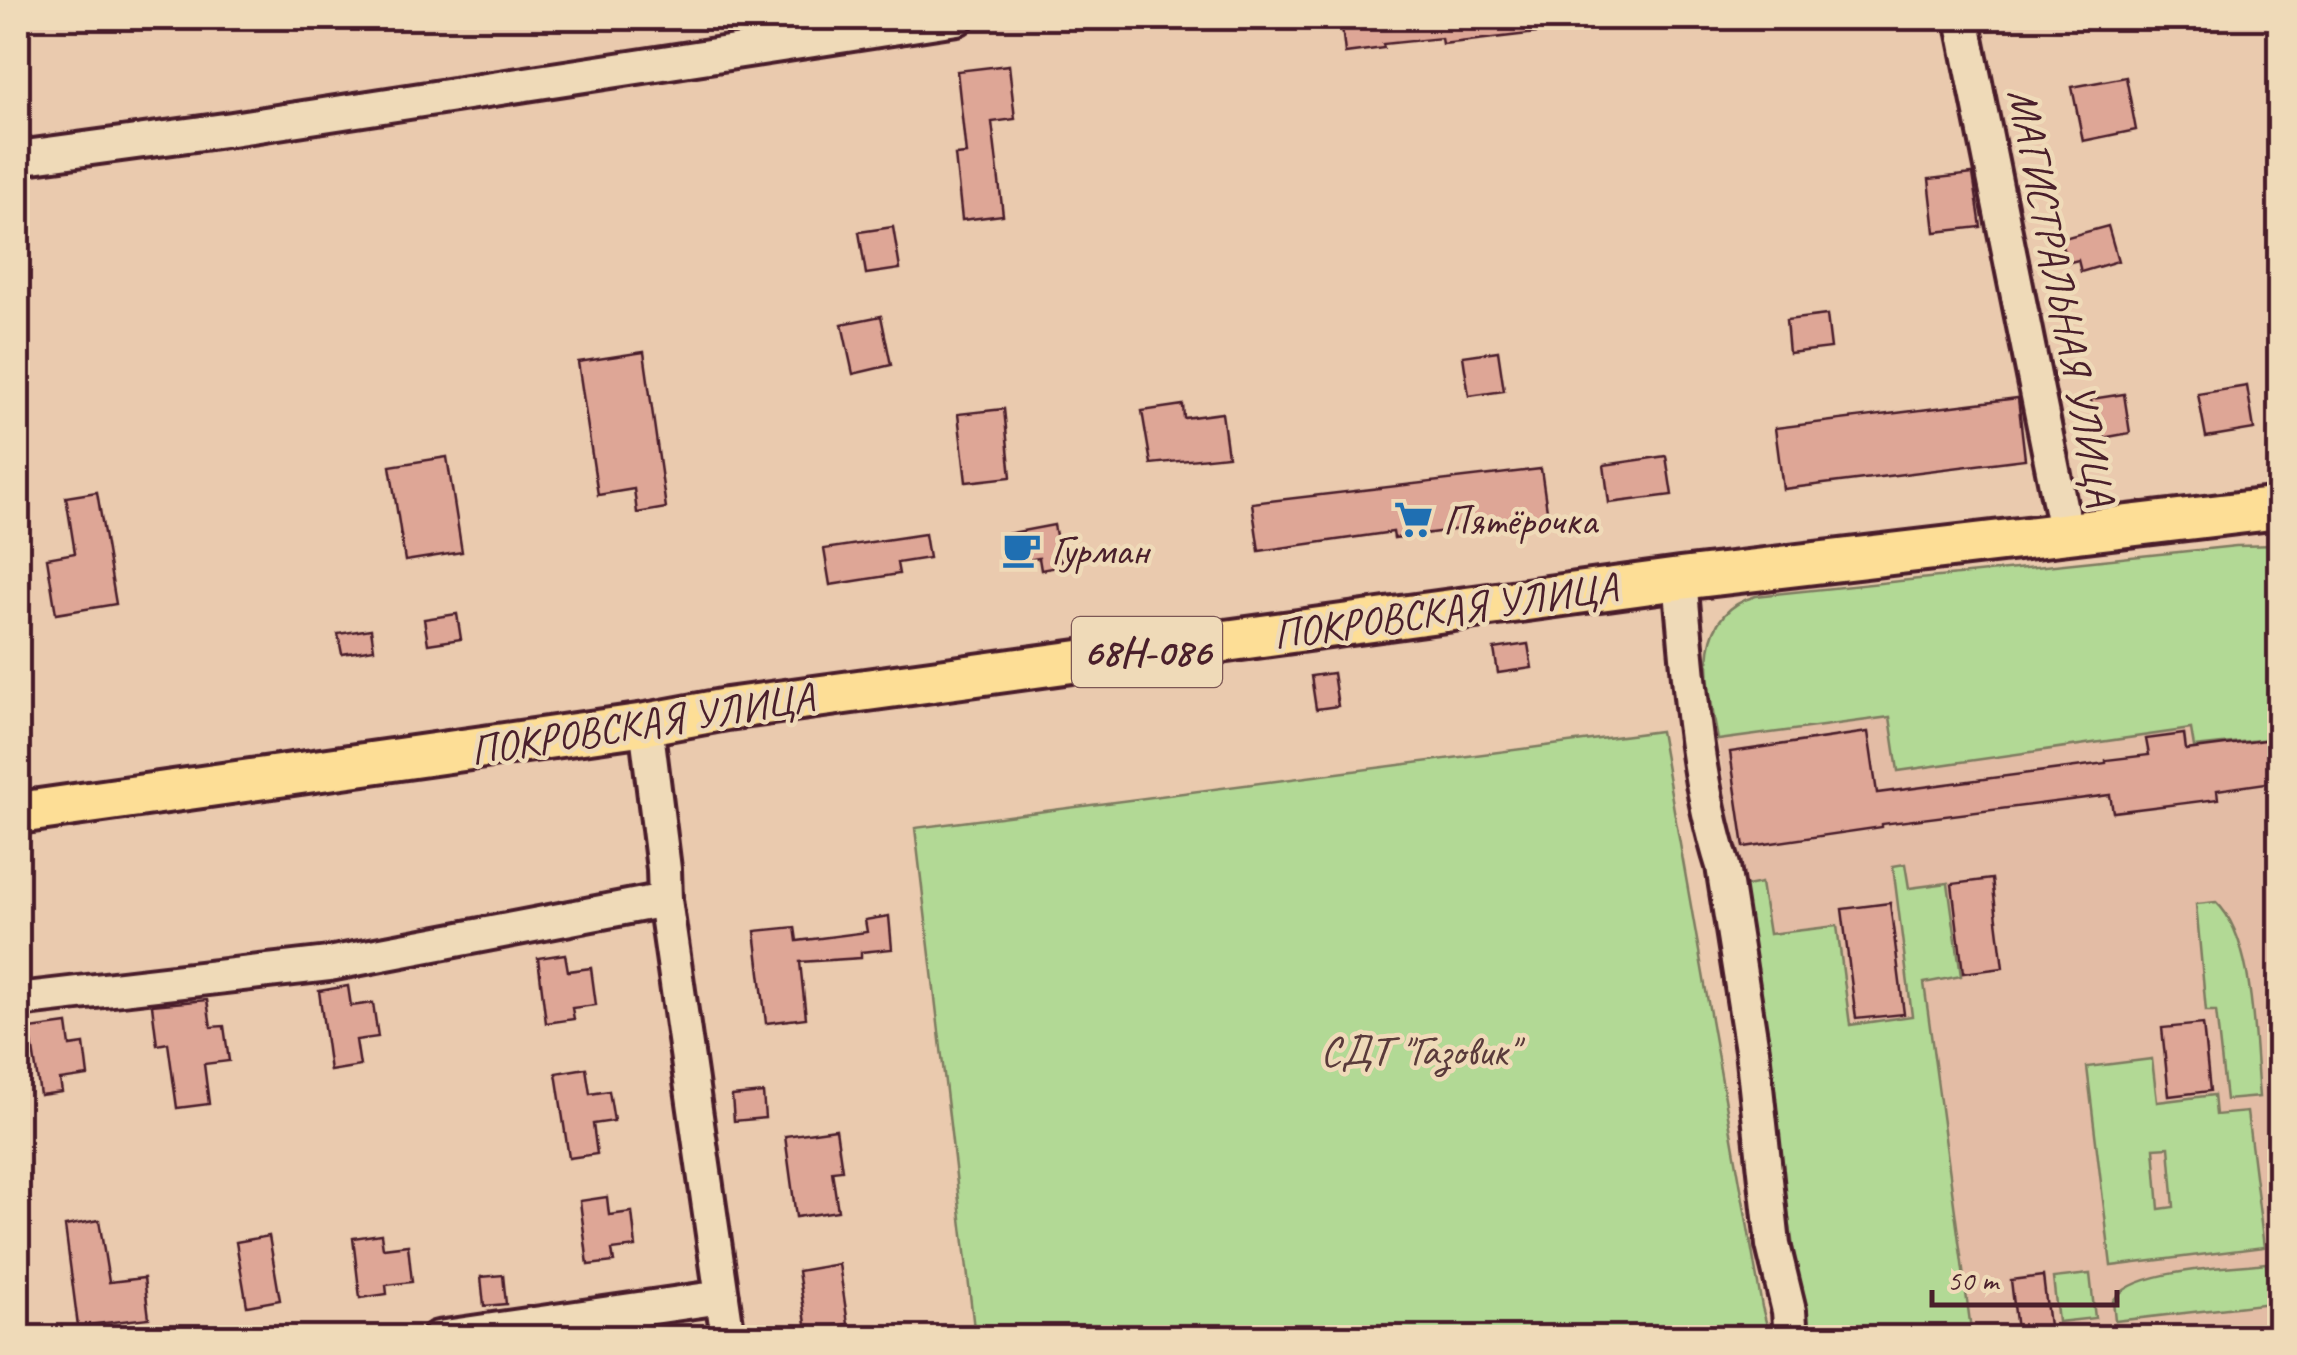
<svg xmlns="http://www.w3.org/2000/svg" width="2297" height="1355" viewBox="0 0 2297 1355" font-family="Caveat,sans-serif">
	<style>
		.built { fill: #e3bca5 }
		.green { fill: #b2d995; stroke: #7e7c60; stroke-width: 2.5; fill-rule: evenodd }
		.building { fill: #dea696; stroke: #4a1f2b; stroke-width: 2.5 }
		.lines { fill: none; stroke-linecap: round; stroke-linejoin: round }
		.minor-casing { stroke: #4a1f2b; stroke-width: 40 }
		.major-casing { stroke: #4a1f2b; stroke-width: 48 }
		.minor { stroke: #efdab8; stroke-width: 32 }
		.major { stroke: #fdde96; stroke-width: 40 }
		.labels { text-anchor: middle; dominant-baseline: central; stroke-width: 9; stroke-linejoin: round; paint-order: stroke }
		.shield { fill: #efdab8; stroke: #7c5755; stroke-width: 2.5 }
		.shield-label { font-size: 40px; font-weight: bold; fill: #4a1f2b }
		.street-label { font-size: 42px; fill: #4a1f2b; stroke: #efdab8 }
		.poi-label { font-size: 42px; fill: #4a1f2b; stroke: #efdab8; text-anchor: start }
		.park-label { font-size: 42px; fill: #5a3b3b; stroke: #efdab8 }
	</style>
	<rect width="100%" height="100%" fill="#eacaae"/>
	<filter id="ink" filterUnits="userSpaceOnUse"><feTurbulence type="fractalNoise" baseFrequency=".01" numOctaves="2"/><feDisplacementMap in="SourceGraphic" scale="20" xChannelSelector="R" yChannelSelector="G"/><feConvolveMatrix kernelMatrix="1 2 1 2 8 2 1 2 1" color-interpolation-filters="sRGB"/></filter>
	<g filter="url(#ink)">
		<path class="built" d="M2279,664V1337H1806L1718,740Z"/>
		<g class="green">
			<path d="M2279,545V738L2194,747L2191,729L1898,771L1890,717L1718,740C1709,689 1689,615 1756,596L2236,546Z"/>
			<path d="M1660,731L1762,1307L1770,1337H975L915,828Z"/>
			<path d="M1905,864L1909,888L1948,883L1961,976L1924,983L1972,1337H1806L1741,887L1761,883L1769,934L1837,926L1850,1025L1912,1016L1893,866Z"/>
			<path d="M2216,902C2255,938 2254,1044 2259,1097L2226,1100L2216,1011H2206L2196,904Z"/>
			<path d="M2152,1059L2157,1102L2214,1095L2216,1115L2247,1112L2264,1247L2111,1266L2087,1067ZM2169,1147L2174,1207L2159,1209L2154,1148Z"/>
			<path d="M2266,1263L2271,1303L2115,1321L2113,1301C2133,1268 2230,1268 2266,1263Z"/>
			<path d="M2090,1274L2095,1318L2058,1322L2053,1278Z"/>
		</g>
		<g class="building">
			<path d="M1341,18H1555V31L1442,44L1441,38L1383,44L1384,48L1345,53Z"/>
			<path d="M1009,65L1015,119L992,122L1003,215L962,220L955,155L966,154L957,71Z"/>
			<path d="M2126,77L2136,130L2083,141L2072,87Z"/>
			<path d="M1973,174L1981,227L1935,232L1929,179Z"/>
			<path d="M2108,226L2118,261L2081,272L2078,260L2067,263L2060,239Z"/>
			<path d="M893,227L900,269L866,274L859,232Z"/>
			<path d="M1827,315L1831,348L1789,353L1786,320Z"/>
			<path d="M881,316L891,365L853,374L842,324Z"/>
			<path d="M1498,351L1504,391L1469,396L1463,356Z"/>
			<path d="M644,352L666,508L637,513L634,489L598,495L578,362Z"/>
			<path d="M2247,386L2254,429L2206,437L2198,394Z"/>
			<path d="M2124,394L2130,433L2097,439L2091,399Z"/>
			<path d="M2018,398L2025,459L1783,489L1775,428Z"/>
			<path d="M1183,405L1184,418L1222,413L1228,456L1151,464L1142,411Z"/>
			<path d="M1004,409L1011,477L966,482L958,414Z"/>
			<path d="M1666,456L1672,495L1609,503L1604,465Z"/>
			<path d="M447,457L462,552L405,561L390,466Z"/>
			<path d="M1541,469L1548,517L1394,538L1393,532L1259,551L1252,503Z"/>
			<path d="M97,492L116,604L56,614L47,558L75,553L66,497Z"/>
			<path d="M1054,525L1062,566L1041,570L1039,558L1007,564L1001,535Z"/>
			<path d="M925,534L929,558L897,563L899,574L830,585L824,549Z"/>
			<path d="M457,614L461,639L428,644L424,619Z"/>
			<path d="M371,629L374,649L342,654L338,634Z"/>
			<path d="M1528,644L1532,668L1498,673L1494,649Z"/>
			<path d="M1333,673L1338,706L1316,709L1311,676Z"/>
			<path d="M1868,732L1877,793L2106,763V760L2149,755L2146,739L2184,734L2186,750L2280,738V781L2217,790L2218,799L2113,812L2110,795L1882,824V827L1744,847L1730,752Z"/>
			<path d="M1992,879L2003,968L1963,973L1952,884Z"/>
			<path d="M1890,903L1904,1014L1856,1019L1842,909Z"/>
			<path d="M889,916L892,949L861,952V958L800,962L806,1018L766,1023L755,931L795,927L797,941L867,932L865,920Z"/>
			<path d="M565,954L568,971L591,968L596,1005L572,1008L574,1019L546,1023L538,958Z"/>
			<path d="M348,986L351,1006L373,1003L378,1037L356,1040L360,1066L330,1071L319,991Z"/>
			<path d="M207,1000L211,1027L224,1026L229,1061L204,1064L209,1104L177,1108L168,1043L157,1045L152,1005Z"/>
			<path d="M67,1024L70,1046L84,1044L88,1076L60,1080L62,1092L40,1095L30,1029Z"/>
			<path d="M2203,1024L2210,1091L2169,1096L2162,1028Z"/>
			<path d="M586,1068L590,1094L609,1091L614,1121L593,1124L597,1154L569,1158L556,1073Z"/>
			<path d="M763,1093L765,1118L734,1121L732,1096Z"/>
			<path d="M836,1129L842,1170L832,1171L838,1211L796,1217L785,1136Z"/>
			<path d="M607,1197L609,1215L632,1212L636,1247L612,1250L614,1262L588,1265L580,1201Z"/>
			<path d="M99,1220L109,1282L144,1278L149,1318L78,1326L65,1226Z"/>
			<path d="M381,1234L383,1248L408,1245L412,1282L386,1285L387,1294L360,1298L353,1238Z"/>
			<path d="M269,1236L280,1300L247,1306L236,1242Z"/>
			<path d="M839,1264L848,1324L807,1330L798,1271Z"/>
			<path d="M503,1275L506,1304L484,1306L481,1277Z"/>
			<path d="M2043,1276L2049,1326L2017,1330L2011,1280Z"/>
		</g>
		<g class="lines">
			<defs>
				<g id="minor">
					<path d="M1962,18L2066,535"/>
					<path d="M18,158L232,129L957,18"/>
					<path d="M1680,579C1689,674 1694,774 1723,866L1752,1050L1773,1245L1789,1311L1791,1338"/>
					<path d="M18,1000L329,964L665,900"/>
					<path d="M722,1297L728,1338"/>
					<path d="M438,1338L722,1297L665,900L664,869L646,724"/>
				</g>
				<path id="major" d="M18,813L646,724L727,709L1680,579L2280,508"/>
			</defs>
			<use href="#minor" class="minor-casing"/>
			<use href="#major" class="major-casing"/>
			<use href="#minor" class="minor"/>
			<use href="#major" class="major"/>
		</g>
	</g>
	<defs>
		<symbol id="supermarket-bare" viewBox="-9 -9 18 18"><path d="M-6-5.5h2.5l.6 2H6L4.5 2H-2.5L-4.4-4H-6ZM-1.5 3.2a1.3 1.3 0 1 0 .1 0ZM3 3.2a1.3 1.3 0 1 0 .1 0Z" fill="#1f6fb2" stroke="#efdab8" stroke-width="2.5" paint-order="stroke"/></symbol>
		<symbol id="cafe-bare" viewBox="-9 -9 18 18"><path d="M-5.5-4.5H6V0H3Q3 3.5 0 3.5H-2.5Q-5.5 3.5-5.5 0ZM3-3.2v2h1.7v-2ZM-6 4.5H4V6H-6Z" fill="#1f6fb2" stroke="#efdab8" stroke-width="2.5" paint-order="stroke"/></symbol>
	</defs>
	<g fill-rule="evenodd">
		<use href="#supermarket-bare" x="1386" y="492" width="55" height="55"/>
		<use href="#cafe-bare" x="994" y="522" width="55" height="55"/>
	</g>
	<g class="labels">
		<rect class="shield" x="1072" y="617" width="150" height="70" rx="8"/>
		<g class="shield-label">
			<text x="1147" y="652">68Н-086</text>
		</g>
		<g class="street-label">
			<text transform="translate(2062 297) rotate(79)">МАГИСТРАЛЬНАЯ УЛИЦА</text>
			<text transform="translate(1445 611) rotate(-8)">ПОКРОВСКАЯ УЛИЦА</text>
			<text transform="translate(642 724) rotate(-9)">ПОКРОВСКАЯ УЛИЦА</text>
		</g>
		<g class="poi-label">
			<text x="1443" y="520">Пятёрочка</text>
			<text x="1051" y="550">Гурман</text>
		</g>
		<g class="park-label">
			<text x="1419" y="1051">СДТ "Газовик"</text>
		</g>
	</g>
	<rect width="2297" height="1355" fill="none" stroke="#efdab8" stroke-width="60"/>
	<rect x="30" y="30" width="2237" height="1295" fill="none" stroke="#4a1f2b" stroke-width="4" filter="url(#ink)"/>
	<path d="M1932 1290v15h185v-15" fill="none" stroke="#4a1f2b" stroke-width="5"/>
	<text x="1947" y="1290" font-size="30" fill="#4a1f2b" stroke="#efdab8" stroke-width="8" paint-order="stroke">50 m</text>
</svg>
